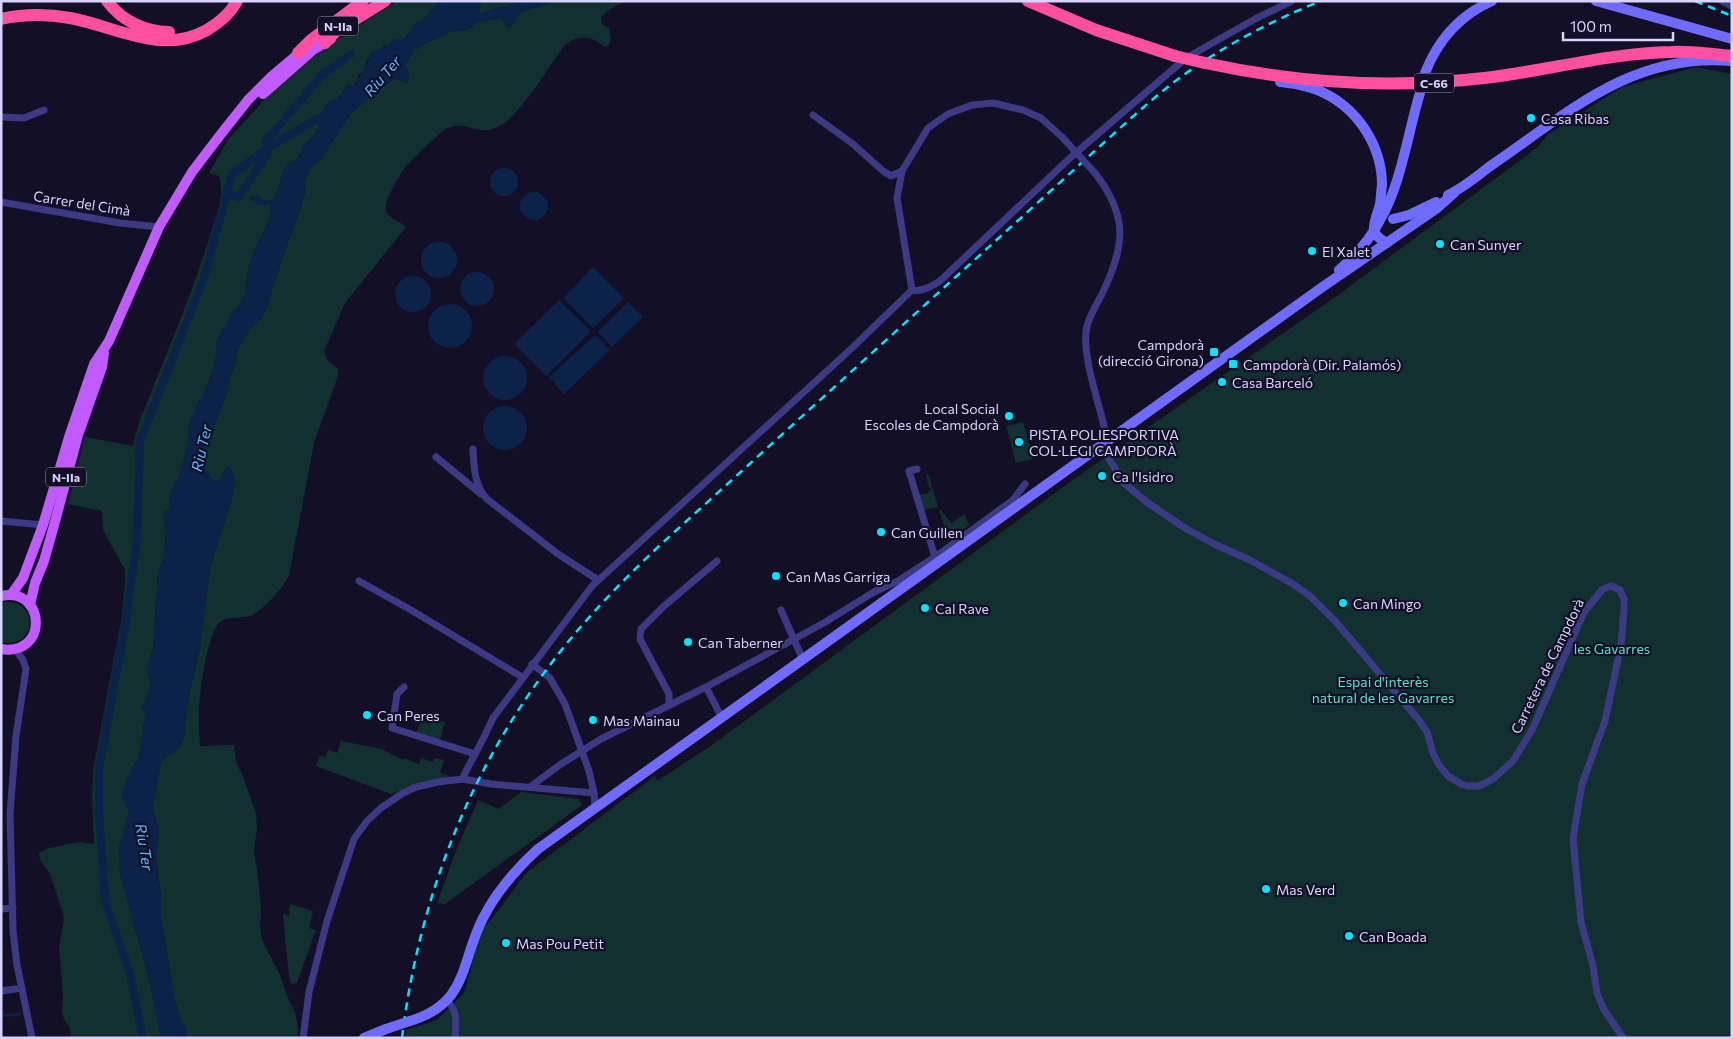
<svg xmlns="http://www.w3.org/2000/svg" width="1733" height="1039" viewBox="0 0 1733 1039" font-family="Commissioner,sans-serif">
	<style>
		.green { fill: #12302f }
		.water { fill: #0c2248 }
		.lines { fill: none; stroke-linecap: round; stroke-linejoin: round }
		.stream { stroke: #0c2248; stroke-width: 2.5 }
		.canal { stroke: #0c2248; stroke-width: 8 }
		.street { stroke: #3d3a85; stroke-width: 7 }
		.secondary { stroke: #6f6bff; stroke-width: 10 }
		.primary { stroke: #c25bff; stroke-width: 10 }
		.highway { stroke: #ff4fa3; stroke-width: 12 }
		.rail { stroke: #00e5ff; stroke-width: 2.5; stroke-dasharray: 8 6; stroke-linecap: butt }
		.street-bridge { stroke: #3d3a85; stroke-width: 7 }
		.secondary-bridge { stroke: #6f6bff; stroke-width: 10 }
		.highway-bridge { stroke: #ff4fa3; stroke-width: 12 }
		.poi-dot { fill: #00e5ff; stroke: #130f26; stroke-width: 2 }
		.labels { text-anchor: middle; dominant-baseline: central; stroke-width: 4.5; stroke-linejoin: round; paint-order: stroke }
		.shield { fill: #130f26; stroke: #9e99be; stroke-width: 1 }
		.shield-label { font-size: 12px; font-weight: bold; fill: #d9d4ff }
		.poi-label { font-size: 14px; fill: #d9d4ff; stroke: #130f26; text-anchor: start }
		.street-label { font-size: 14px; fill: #d9d4ff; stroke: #130f26 }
		.park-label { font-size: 14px; fill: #5fe0c0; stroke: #130f26 }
		.water-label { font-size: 15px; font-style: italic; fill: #62b6ff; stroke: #130f26 }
	</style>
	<rect width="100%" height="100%" fill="#130f26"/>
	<g class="green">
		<path d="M397,1H445C436,2 434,7 429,13C427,17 423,19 421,23L417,22L403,40L385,46L367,60L364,71L359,75L354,87L349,85L337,99L329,101L322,112L317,132L304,146L298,158L285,167L275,198L265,202L258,195L249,198L259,205H270L271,216L255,250L248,270L245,294L238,308L216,342L217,351L215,362L206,390L198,403L188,431L189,440L179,478L169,494V509L163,513L166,535L164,555L158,573L153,650L147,667L151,685L142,709L146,710L139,758L130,771L129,810L120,873L148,975L161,1038H71L70,1028L64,1019L62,1012L63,997L59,947L64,921L63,914L50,874L40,860L39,853L49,848L78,842L94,844L92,795L93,771L122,615L125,581V570L103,530L102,511L68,504L85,437L133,446C136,435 138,423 143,413C165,356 190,300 208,242C214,221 226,197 219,176L209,173L229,138L280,83L325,48Z"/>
		<path d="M481,1H520C514,7 509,7 501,7C498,7 483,13 478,14Z"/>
		<path d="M557,1H625L607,11L601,17L602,24L609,28L611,40L608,46L604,47C592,35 577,34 564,46C549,67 523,110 503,124C479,140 468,119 448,128C439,132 411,161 404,169C399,176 383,203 386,211C389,219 400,221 406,227L345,303L324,351L327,360L338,369V376L314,443L289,575C284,587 262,612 250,616C240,619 228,616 220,622C209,630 201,682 200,696C198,713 199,730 200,746L234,745L236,762L243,776L256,813L257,828L254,851L259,885L261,909L260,925L262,940L280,975L288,998L295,1012L298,1026V1038H187L186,1031L174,1000L166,945L161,921V898L156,859L159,830L152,808L161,761L179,748L184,738L186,709L200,647L210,568L232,498L235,480L232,473L224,470L221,479L215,482L210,477L203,462L204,450L228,391L230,376L237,360L235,353L251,328L261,319L266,309L285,250L297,219L305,193L304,181L314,165L322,158L346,120L357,108L394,78L408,83L405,65L413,52L422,45L452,31L466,30L473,27L477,22L500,18L510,28L521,12Z"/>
		<path d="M1696,67L1732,74V1038H406V1030L437,1020L464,993L481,931L498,911L526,873L655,776L657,781L712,745L1074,479L1338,295L1538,147L1547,135L1622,87Z"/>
		<path d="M1023,422L1033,459L1016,463L1006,426Z"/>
		<path d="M926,475H929L938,507L924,510L917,495L928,493V491L931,490V487L929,488Z"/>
		<path d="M939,510H941L951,523L965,514L969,525L949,541Z"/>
		<path d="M5,602C41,600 36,650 1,642V603Z"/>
		<path d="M423,716L445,722L440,740L416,733Z"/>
		<path d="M341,741L382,749L403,760L404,758L419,764L421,758L433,762L435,758L444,760L440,773L450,776V778L425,781L391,794L316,766L320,755L325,757L328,750L337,753Z"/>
		<path d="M521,792L579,799L582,805L445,904L437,903L457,848L478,800L499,809Z"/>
		<path d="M290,904L313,911L309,928L316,930L297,983L291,984L288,969L283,914L289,915Z"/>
	</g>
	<g class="water">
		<path d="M445,1H481L478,14L500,7L505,8L509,4H518L520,1H557L521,12L510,28L500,18L477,22L473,27L466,30L452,31L422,45L413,52L405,65L409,72L408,83L394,78L357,108L346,120L322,158L314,165L304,181L305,193L297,219L285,250L266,309L261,319L251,328L235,353L237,360L230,376L228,391L204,450L203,462L210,477L215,482L221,479L224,470L230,466L235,480L232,498L210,568L200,647L186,709L184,738L179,748L161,761L152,808L159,830L156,859L161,898V921L166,945L174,1000L186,1031L187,1038H161L148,975L120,873L118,849L129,811L121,796L130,771L139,758L146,710L141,708L151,685L147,667L153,650L158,573L164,555L166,535L163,513L169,509V494L179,478L184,458L189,440L188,431L190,420L198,403L206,390L210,379L217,351L216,342L233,310L238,308L245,294L248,270L255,250L271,216L270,205H259L249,198L258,195L265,202L275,198L285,167L298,158L304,146L317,133L319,118L329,101L337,99L349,84L354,87L356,85V81L364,71L372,51C381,51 389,46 394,38L403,40L417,22L421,23C423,19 427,17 429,13C434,7 436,2 445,1Z"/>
		<circle cx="504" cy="182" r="14"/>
		<circle cx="534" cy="206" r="14"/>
		<circle cx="439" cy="260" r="18"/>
		<path d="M593,267L624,298L593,328L563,298Z"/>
		<circle cx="477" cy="289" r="17"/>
		<circle cx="413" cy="294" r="18"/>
		<path d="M559,300L591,331L546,376L514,344Z"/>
		<path d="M628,302L643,317L612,347L598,332Z"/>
		<circle cx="450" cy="326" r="22"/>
		<path d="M595,335L610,350L564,394L549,377Z"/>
		<circle cx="505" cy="378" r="22"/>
		<circle cx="505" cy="428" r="22"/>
	</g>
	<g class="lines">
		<path class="stream" d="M1,1016L20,1014"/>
		<g class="canal">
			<path d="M227,192L238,198L268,153L266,141L322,75L351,54"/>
			<path d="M143,1038L130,974L105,901L99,810V769L126,620L137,539L140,441L204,278L232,174L274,144L326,114"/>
		</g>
		<g class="street">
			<path d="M1722,1L1732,6"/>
			<path d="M813,115L853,144L883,171L891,176L902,171"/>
			<path d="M1,117L24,118L44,110"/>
			<path d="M1095,173C1129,217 1125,246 1102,294C1096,306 1087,319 1086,332C1083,359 1099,403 1105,430V443L1109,459L1124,483L1131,489L1148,503L1185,528L1214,544L1250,560L1293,584L1310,596L1336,622L1418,719L1427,732L1433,753L1439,765L1448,776L1461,784L1468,786H1479L1493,779L1513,761L1532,730L1584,612L1603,589L1611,586L1620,590L1624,599V610L1621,645L1605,721L1582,784L1573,839L1581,922L1593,966L1597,993L1603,1008L1623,1038"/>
			<path d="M1,202L120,223L159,227"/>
			<path d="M912,290L897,198L902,171L928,128L948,114L972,105L993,103L1023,110L1041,118L1062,137"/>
			<path d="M473,449C474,467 474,485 487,499L558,554L598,580"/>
			<path d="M436,457L481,494"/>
			<path d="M917,469L909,471L935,557"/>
			<path d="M1,521L43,525"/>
			<path d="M359,581L411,610L522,677"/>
			<path d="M781,610L803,660"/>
			<path d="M15,649L23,660L26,669L16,736L10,814L13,931L17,965L32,1038"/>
			<path d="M532,664L550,678L565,704L589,771L594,793L595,808"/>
			<path d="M404,687L397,694L392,728L475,754"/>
			<path d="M706,687L722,718"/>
			<path d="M669,704V694L640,639L641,629L663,607L717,561"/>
			<path d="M463,779L464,775L483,739L493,718L592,586L852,348L912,290C922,292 932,286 940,281L1071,157L1186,58L1255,19L1292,1"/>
			<path d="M530,787L561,764L601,739L706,687L822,624L874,592L898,581L935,557L1013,500L1025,484"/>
			<path d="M1,909L13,908"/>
			<path d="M1,991L22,988"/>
			<path d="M447,1000C458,1012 456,1022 455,1038"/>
			<path d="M303,1038L309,992L327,921L354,839L367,821L381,808L403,793L416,787L438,782L463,779L491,784L594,793"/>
		</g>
		<g class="secondary">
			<path d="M1596,1L1732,39"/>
			<path d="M1425,73C1438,40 1460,15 1492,1"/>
			<path d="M1280,82C1295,84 1311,86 1324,93C1359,110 1382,147 1382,185C1381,191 1381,198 1380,204C1378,213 1373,221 1374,230C1375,237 1382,240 1387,243"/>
			<path d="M1448,195C1463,188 1476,177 1489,167C1567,114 1631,52 1732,61"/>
			<path d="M1393,219L1409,215L1436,202"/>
			<path d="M1339,270C1355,256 1370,240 1380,220C1401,185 1408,132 1420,93"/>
			<path d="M410,1021C469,1003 460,963 483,918C497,891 516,869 538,849L1321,288L1436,209L1454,193"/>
			<path d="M364,1038L386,1029"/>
		</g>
		<g class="primary">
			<path d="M263,94L313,50L331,39"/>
			<path d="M11,595L23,578L43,525L70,434L94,364L109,341L159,227L192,172L221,134L248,100L272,76L304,49"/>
			<path d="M1,596C46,586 49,657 1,649"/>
			<path d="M30,605L35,583L44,561L53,529L78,435L102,367L104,353"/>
		</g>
		<g class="highway">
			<path d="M107,1C122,21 145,32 169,32"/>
			<path d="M1028,1L1096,30L1175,56"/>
			<path d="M1,19C24,14 47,14 70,18C115,26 161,56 207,30C219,23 230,14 237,1"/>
			<path d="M325,43L335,32L385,1"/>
			<path d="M298,53L311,40L363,1"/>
			<path d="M1205,63C1297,83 1391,89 1484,78C1546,71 1609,53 1671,52C1692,51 1712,54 1732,56"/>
		</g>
		<g class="rail">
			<path d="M1695,1L1732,16"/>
			<path d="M402,1038C418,905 466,777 547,669C580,624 619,584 659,546L1109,138C1138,112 1166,86 1198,65C1237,39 1278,18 1321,1"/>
		</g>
		<path class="street-bridge" d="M1062,137L1095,173"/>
		<path class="secondary-bridge" d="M386,1029L410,1021"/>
		<path class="highway-bridge" d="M1175,56L1205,63"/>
	</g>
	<g class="poi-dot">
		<circle cx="1531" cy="118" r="5"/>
		<circle cx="1440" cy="244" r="5"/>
		<circle cx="1312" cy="251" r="5"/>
		<rect x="1209" y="347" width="10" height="10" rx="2.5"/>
		<rect x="1228" y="359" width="10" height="10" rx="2.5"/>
		<circle cx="1222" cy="382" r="5"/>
		<circle cx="1009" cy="416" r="5"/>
		<circle cx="1019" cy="442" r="5"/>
		<circle cx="1102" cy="476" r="5"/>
		<circle cx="881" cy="532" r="5"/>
		<circle cx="776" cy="576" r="5"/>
		<circle cx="1343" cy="603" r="5"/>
		<circle cx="925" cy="608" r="5"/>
		<circle cx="688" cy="642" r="5"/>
		<circle cx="367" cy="715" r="5"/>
		<circle cx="593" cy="720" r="5"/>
		<circle cx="1266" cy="889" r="5"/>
		<circle cx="1349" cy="936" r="5"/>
		<circle cx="506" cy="943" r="5"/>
	</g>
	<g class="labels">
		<g class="shield">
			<rect x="318" y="16.5" width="40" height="19" rx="4"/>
			<rect x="1414" y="73.5" width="40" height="19" rx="4"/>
			<rect x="46" y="467.5" width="40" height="19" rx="4"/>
		</g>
		<g class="shield-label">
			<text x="338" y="26">N-IIa</text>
			<text x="1434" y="83">C-66</text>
			<text x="66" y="477">N-IIa</text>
		</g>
		<g class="poi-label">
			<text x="1541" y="118">Casa Ribas</text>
			<text x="1450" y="244">Can Sunyer</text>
			<text x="1322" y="251">El Xalet</text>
			<text x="1204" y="344" text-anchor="end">Campdorà<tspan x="1204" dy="16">(direcció Girona)</tspan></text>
			<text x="1243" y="364">Campdorà (Dir. Palamós)</text>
			<text x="1232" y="382">Casa Barceló</text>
			<text x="999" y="408" text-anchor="end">Local Social<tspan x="999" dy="16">Escoles de Campdorà</tspan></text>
			<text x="1029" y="434">PISTA POLIESPORTIVA<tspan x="1029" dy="16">COL·LEGI CAMPDORÀ</tspan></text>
			<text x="1112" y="476">Ca l'Isidro</text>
			<text x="891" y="532">Can Guillen</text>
			<text x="786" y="576">Can Mas Garriga</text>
			<text x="1353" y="603">Can Mingo</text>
			<text x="935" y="608">Cal Rave</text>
			<text x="698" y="642">Can Taberner</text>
			<text x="377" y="715">Can Peres</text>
			<text x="603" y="720">Mas Mainau</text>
			<text x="1276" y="889">Mas Verd</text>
			<text x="1359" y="936">Can Boada</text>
			<text x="516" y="943">Mas Pou Petit</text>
		</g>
		<g class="street-label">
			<text transform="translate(82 203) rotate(9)">Carrer del Cimà</text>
			<text transform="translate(1547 666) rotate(-64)">Carretera de Campdorà</text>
		</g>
		<g class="park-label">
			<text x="1612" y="648">les Gavarres</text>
			<text x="1383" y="681">Espai d'interès<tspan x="1383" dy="16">natural de les Gavarres</tspan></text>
		</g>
		<g class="water-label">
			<text transform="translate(382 76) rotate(-49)">Riu Ter</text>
			<text transform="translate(201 448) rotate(-77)">Riu Ter</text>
			<text transform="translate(145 847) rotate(81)">Riu Ter</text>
		</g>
	</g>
	<rect width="1733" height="1039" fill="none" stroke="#d9d4ff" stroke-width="5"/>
	<path d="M1563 32v8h110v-8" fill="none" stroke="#d9d4ff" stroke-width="2.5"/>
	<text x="1570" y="32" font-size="15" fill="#d9d4ff" stroke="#130f26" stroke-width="4" paint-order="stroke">100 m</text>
</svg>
